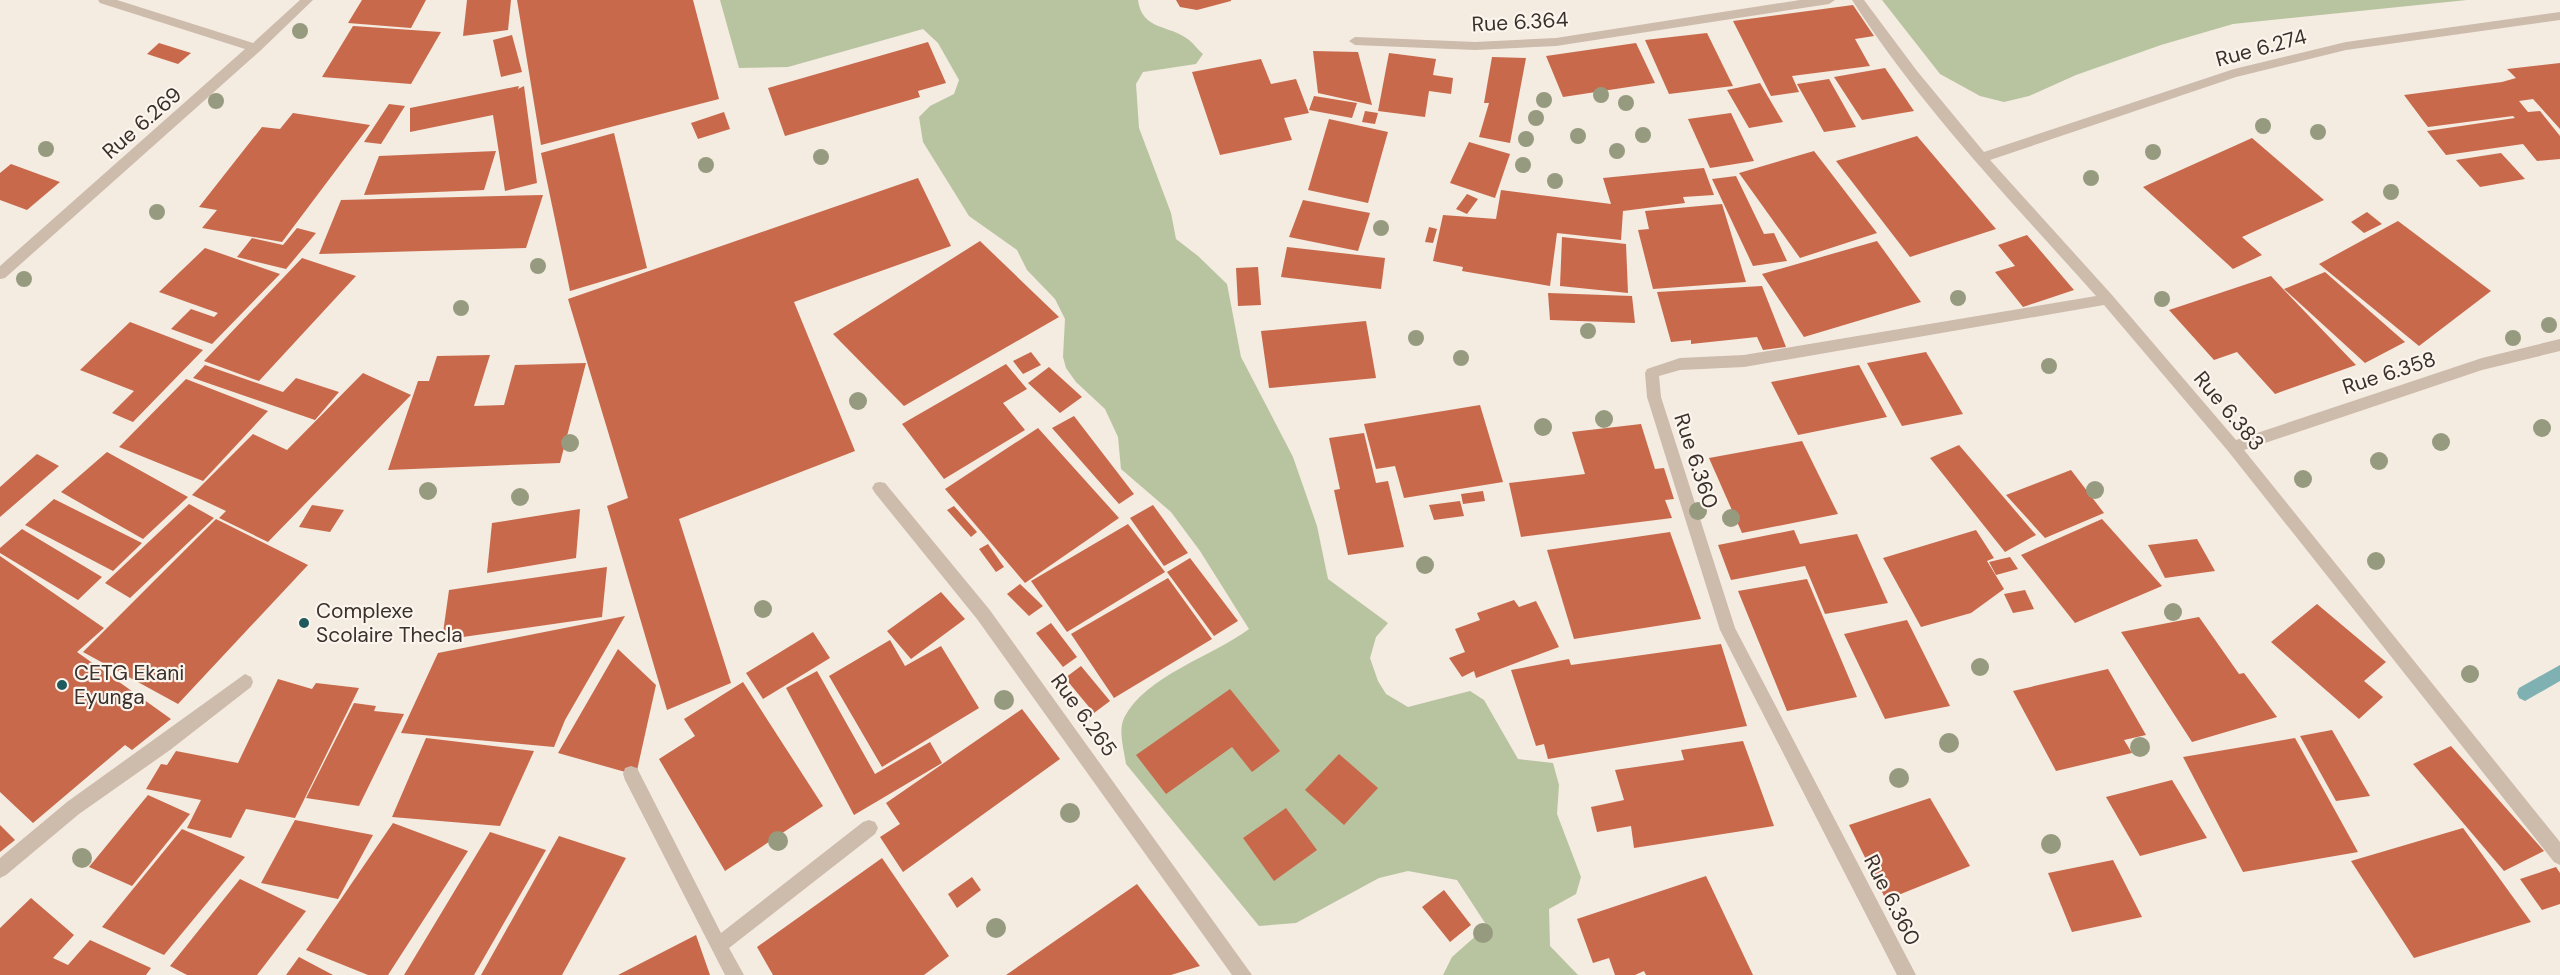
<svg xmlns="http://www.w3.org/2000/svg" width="2560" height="975" viewBox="0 0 2560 975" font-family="'DM Sans',sans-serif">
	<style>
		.green { fill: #b8c4a0 }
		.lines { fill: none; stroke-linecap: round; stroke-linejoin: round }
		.stream { fill: #7fb0b2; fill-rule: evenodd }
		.building { fill: #c8694b }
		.minor { fill: #cdbbac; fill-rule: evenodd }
		.tree { fill: #969b7f }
		.poi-dot { fill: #1f5a5e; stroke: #fbf5ee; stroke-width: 2 }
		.labels { text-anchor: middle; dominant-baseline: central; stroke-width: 4.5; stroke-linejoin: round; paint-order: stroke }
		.street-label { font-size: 21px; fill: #3b302b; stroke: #fbf5ee }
		.poi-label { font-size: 21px; fill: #3b302b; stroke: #fbf5ee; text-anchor: start }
	</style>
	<rect width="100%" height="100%" fill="#f4ebe1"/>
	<g class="green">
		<path d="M720,0H1138C1142,31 1169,24 1189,40C1194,44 1198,50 1203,54L1196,64L1143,72L1136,84L1139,128L1171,213L1176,239L1198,256L1227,284L1241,357L1293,457L1317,526L1328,579L1388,623L1376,637L1370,658L1378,681L1386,694L1408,707L1470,691L1484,700L1518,759L1553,763L1559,785L1557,814L1581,877L1576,894L1549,909L1550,946L1578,975H1443L1452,957L1487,926L1457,880L1408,871L1379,878L1296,923L1259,926L1126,764C1124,750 1118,731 1124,718C1145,676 1213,656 1249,629L1200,551L1171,512L1121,469L1118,437L1105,409L1076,382L1066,368L1063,357L1065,319L1055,299L1027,270L1017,250L969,216L923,142L919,117L930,106L954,94L959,80L938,43L923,29L788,67L739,68Z"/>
		<path d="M1882,0H2467L2233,24L2161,45L2076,75L2029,96L2004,102L1980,96L1940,74Z"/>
	</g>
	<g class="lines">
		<path class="stream" d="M2560,665V681L2525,701L2519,698L2517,693L2519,688Z"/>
	</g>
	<g class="building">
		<path d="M362,0H426L411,28L348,23Z"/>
		<path d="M467,0H511L508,30L463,36Z"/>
		<path d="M517,0H693L719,99L541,145Z"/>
		<path d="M1176,0H1231V1L1197,10L1180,7Z"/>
		<path d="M1853,5L1874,36L1855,39L1870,66L1792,76L1799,92L1771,96L1733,21Z"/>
		<path d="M353,26L441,32L411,84L322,77Z"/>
		<path d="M1707,33L1733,86L1669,94L1645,40Z"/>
		<path d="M512,35L522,72L501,77L493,40Z"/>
		<path d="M928,42L946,83L918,91L920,97L785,136L768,88Z"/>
		<path d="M159,43L191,53L178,64L147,54Z"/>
		<path d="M1636,43L1655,83L1563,97L1546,56Z"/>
		<path d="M1313,51L1358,52L1372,105L1318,93Z"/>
		<path d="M1389,53L1436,59L1433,75L1453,78L1451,94L1429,91L1425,117L1378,111Z"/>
		<path d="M1492,57L1526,58L1510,143L1479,137L1489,103H1484Z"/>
		<path d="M1261,59L1271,84L1296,79L1309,113L1284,118L1292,140L1220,155L1192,72Z"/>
		<path d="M2560,63V129L2533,99L2519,101L2528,112L2540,111L2560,136V159L2537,161L2523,144L2446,155L2427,131L2515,118L2513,116L2428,127L2404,95L2502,82L2516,78L2507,69Z"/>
		<path d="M1885,68L1914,111L1862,120L1834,77Z"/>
		<path d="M1829,79L1856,127L1824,132L1797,84Z"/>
		<path d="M1760,83L1783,122L1749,128L1727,90Z"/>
		<path d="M519,86L518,89L524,86L537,183L505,191L493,115L410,132V108Z"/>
		<path d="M1314,96L1357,103L1352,118L1309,110Z"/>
		<path d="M389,104L405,106L381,144L364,142Z"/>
		<path d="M1365,111L1378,113L1375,124L1362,122Z"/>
		<path d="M724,112L730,129L698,139L691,123Z"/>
		<path d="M293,113L370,125L282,242L202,228L217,210L199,207L262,127L280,129Z"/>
		<path d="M1731,113L1754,161L1710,168L1688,119Z"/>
		<path d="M1329,119L1388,132L1368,203L1308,190Z"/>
		<path d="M614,133L647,268L570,291L541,153Z"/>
		<path d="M1917,136L1996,229L1910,257L1836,161Z"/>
		<path d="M2252,138L2324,200L2242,237L2262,255L2233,269L2143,187Z"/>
		<path d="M1469,142L1510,154L1495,198L1450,183Z"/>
		<path d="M496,151L484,190L364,195L379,156Z"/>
		<path d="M1814,151L1877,233L1800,258L1739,173Z"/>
		<path d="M2501,153L2525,179L2480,187L2456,160Z"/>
		<path d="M11,164L60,182L27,210L0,200V173Z"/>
		<path d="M1704,168L1714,195L1683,197L1685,203L1623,211L1621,240L1557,233L1550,286L1462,271L1463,267L1433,261L1443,215L1496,219L1501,190L1611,204L1603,178Z"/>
		<path d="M1736,176L1764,234L1774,233L1787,261L1753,266L1712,179Z"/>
		<path d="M918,178L951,246L794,302L855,451L679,519L731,683L667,710L607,506L628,498L568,299Z"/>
		<path d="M1467,194L1478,199L1467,214L1456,209Z"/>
		<path d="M543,195L526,248L319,254L341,200Z"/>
		<path d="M1303,200L1370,213L1358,251L1289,237Z"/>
		<path d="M1722,204L1746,282L1653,289L1638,230L1649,229L1645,211Z"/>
		<path d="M2367,212L2382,224L2364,233L2351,222Z"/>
		<path d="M2398,221L2491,291L2419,346L2319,264Z"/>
		<path d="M1429,227L1437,229L1433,243L1425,242Z"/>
		<path d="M297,228L316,233L286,269L237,257L252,238L283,245Z"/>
		<path d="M2027,235L2074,290L2023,307L1995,272L2015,266L1998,245Z"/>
		<path d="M1562,237L1626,244L1628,293L1560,286Z"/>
		<path d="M980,241L1059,317L904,406L833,334Z"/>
		<path d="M1877,241L1921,302L1804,337L1762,274Z"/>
		<path d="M1287,247L1385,258L1381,289L1281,277Z"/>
		<path d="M205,248L280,274L212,344L171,329L191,309L214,317L218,313L159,292Z"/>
		<path d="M302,258L356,276L259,381L204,361Z"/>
		<path d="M1258,267L1261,305L1238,306L1236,268Z"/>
		<path d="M2325,272L2405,342L2365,363L2284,289Z"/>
		<path d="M2271,276L2284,290L2356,365L2275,394L2237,352L2214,360L2169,310Z"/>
		<path d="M1762,286L1786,347L1763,350L1757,337L1691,344V340L1671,342L1657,292Z"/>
		<path d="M1548,293L1632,296L1635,323L1550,320Z"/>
		<path d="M1366,321L1376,378L1269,388L1261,331Z"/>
		<path d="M130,322L203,350L133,422L112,413L134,391L80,370Z"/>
		<path d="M1031,352L1041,365L1023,374L1013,361Z"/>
		<path d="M1926,352L1963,414L1902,426L1867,363Z"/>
		<path d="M490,355L474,406L504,405L515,365L586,363L560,463L388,470L418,381H429L437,356Z"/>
		<path d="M1006,364L1027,389L1003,403L1025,430L944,479L902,424Z"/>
		<path d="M205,365L283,392L296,378L339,392L315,420L193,378Z"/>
		<path d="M1859,365L1887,417L1798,435L1771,382Z"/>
		<path d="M1049,367L1082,397L1060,413L1028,383Z"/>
		<path d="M363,373L411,395L268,542L219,518L226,511L192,495L253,434L287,450Z"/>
		<path d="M186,379L268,411L203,481L119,447Z"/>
		<path d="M1480,405L1503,482L1404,498L1395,466L1376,469L1364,424Z"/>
		<path d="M1074,416L1134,494L1119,504L1052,428Z"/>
		<path d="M1641,424L1655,469L1664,468L1674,499L1665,500L1672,518L1521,537L1509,483L1585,474L1572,432Z"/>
		<path d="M1038,428L1119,518L1025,583L945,489Z"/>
		<path d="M1364,433L1376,483L1388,481L1404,547L1348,555L1334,490L1340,489L1329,438Z"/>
		<path d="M1802,441L1838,514L1742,533L1709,458Z"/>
		<path d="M1959,445L2036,535L2005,552L1930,458Z"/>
		<path d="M107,452L188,497L143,539L61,492Z"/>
		<path d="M37,454L59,466L0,517V487Z"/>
		<path d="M2071,470L2104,513L2045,538L2006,495Z"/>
		<path d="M1483,491L1485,501L1463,504L1461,494Z"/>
		<path d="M54,499L142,543L113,571L25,525Z"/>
		<path d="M1460,501L1464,516L1434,520L1429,505Z"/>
		<path d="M189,504L214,518L130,598L105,583Z"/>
		<path d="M312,505L344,510L330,532L299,527Z"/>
		<path d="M1153,505L1188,553L1164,566L1130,518Z"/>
		<path d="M954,506L977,532L971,537L947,510Z"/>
		<path d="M580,509L576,558L487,573L492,523Z"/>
		<path d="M216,519L308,565L178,704L83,652Z"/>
		<path d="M2102,519L2162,586L2075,623L2021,555Z"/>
		<path d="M1128,524L1165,572L1067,632L1031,581Z"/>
		<path d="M22,529L102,577L78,600L0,553V548Z"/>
		<path d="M1794,530L1800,544L1857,534L1888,603L1825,614L1805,566L1731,580L1718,545Z"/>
		<path d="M1976,530L1994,558L1987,561L2004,589L1971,613L1921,627L1883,558Z"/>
		<path d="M1670,532L1701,619L1574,639L1547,550Z"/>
		<path d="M2197,539L2215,571L2165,578L2148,545Z"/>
		<path d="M988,544L1004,567L996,572L979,549Z"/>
		<path d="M0,556L104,628L77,652L171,719L132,750L125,745L33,823L0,792Z"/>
		<path d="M2010,557L2018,569L1996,575L1989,562Z"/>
		<path d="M1190,558L1238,621L1214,636L1167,572Z"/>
		<path d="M607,567L602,617L442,640L449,590Z"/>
		<path d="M1168,578L1212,639L1114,698L1071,634Z"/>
		<path d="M1807,579L1857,697L1787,711L1738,591Z"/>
		<path d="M1020,584L1043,606L1029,616L1007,594Z"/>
		<path d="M2025,590L2034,609L2013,613L2004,594Z"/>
		<path d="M941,592L965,619L911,659L887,631Z"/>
		<path d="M1514,600L1519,607L1536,601L1559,647L1476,678L1474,671L1462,677L1449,658L1465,652L1455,629L1480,620L1477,613Z"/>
		<path d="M2317,604L2386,662L2364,681L2383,697L2359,719L2271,642Z"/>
		<path d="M625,616L565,720L554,747L401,733L438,653Z"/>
		<path d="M2199,617L2239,674L2244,673L2277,717L2192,742L2121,632Z"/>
		<path d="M1907,620L1950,706L1885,719L1844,634Z"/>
		<path d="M1051,623L1077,657L1063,667L1036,633Z"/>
		<path d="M813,632L830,658L763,699L746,673Z"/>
		<path d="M890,640L905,666L941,646L979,708L882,767L829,676Z"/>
		<path d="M1721,644L1747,726L1548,759L1544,744L1536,746L1511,670L1569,659L1571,665Z"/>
		<path d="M618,649L656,685L636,775L558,753Z"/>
		<path d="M1081,666L1110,701L1094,713L1065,678Z"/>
		<path d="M2108,669L2146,735L2124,740L2132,753L2056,771L2013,691Z"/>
		<path d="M817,671L875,774L930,742L942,763L854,815L786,688Z"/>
		<path d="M278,679L312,689L316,683L359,688L295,818L246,809L231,838L187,828L201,800L146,789L161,764L167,765L176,751L238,763Z"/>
		<path d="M743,682L823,806L725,871L659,759L695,736L684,719Z"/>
		<path d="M1230,689L1280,751L1252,772L1232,747L1166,794L1136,755Z"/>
		<path d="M354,703L376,706L374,711L404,714L359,806L306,798Z"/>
		<path d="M1022,709L1060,759L903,872L880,837L900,824L886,803Z"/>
		<path d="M2332,730L2370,796L2336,801L2300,736Z"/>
		<path d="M426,738L534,751L500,826L392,817Z"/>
		<path d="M2295,738L2358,852L2243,872L2183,757Z"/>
		<path d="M1743,741L1774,826L1634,848L1631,826L1597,832L1591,807L1624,800L1615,770L1684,760L1681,750Z"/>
		<path d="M2451,746L2544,851L2504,871L2413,764Z"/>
		<path d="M1339,754L1378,788L1344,825L1305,790Z"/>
		<path d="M2172,780L2207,838L2140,856L2106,797Z"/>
		<path d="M148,795L190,814L132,886L89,867Z"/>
		<path d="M1930,798L1970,866L1886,900L1849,825Z"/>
		<path d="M1286,808L1317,850L1274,881L1243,838Z"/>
		<path d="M295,820L373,835L338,899L261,883Z"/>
		<path d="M393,823L468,851L388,975H368L306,950Z"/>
		<path d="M0,825L15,840L0,852Z"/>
		<path d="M2463,828L2531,922L2414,958L2351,861Z"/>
		<path d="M182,829L245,857L164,955L102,927Z"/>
		<path d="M490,832L546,850L474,975H404Z"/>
		<path d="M559,836L626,858L562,975H481Z"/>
		<path d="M882,858L949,956L924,975H773L757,947Z"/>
		<path d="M2113,860L2142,917L2072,932L2048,873Z"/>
		<path d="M2556,867L2560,873V904L2542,910L2520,879Z"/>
		<path d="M1706,876L1753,975H1646L1644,971L1635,975H1615L1609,958L1593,963L1577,919Z"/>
		<path d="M972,877L981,890L957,908L948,894Z"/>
		<path d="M240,879L306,911L257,975H187L170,966Z"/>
		<path d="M1137,884L1200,966L1171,975H1006Z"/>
		<path d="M1444,890L1471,925L1450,942L1422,907Z"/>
		<path d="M31,898L74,935L53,958L68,965L90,940L151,968L146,975H0V928Z"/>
		<path d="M696,935L710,975H618Z"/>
		<path d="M299,957L333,975H286Z"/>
	</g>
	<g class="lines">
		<g class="minor">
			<path d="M98,0H117L253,43L300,0H313L260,51L5,278L0,279V266L245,49L100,3Z"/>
			<path d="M1800,0H1835L1829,4L1556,46L1475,50L1355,45L1349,41L1355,37L1475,42L1556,38Z"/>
			<path d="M1852,0H1864L1917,71L1984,152L2234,69L2346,42L2560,12V20L2346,50L2236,77L1990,160L2112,295L2236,440L2482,358L2560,339V351L2482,370L2244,450L2560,842V865L2554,862L2228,451L2104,305L1744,367L1680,370L1659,376L1661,397L1735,628L1916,975H1897L1720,630L1647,397L1645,373L1647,369L1680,358L1744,355L2096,296C2013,203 1919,105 1852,0Z"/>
			<path d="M880,482L885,483L989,609L1252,975H1232L977,619L875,493L872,488L875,483Z"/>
			<path d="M245,674L251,677L253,682L251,687L170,750L79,814L6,875L0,878V858L67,802Z"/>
			<path d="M631,766L637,768L721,933L863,822L869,820L875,822L878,828L875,834L729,948L744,975H725L625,780L623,774L625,768Z"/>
		</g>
	</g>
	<g class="tree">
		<circle cx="300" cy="31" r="8"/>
		<circle cx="1601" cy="95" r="8"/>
		<circle cx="1544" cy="100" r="8"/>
		<circle cx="216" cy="101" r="8"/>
		<circle cx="1626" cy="103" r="8"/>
		<circle cx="1536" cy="118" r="8"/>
		<circle cx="2263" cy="126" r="8"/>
		<circle cx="2318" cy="132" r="8"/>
		<circle cx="1643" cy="135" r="8"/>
		<circle cx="1578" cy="136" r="8"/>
		<circle cx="1526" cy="139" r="8"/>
		<circle cx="46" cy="149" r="8"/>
		<circle cx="1617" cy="151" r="8"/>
		<circle cx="2153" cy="152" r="8"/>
		<circle cx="821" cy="157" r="8"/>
		<circle cx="706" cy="165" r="8"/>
		<circle cx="1523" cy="165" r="8"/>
		<circle cx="2091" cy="178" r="8"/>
		<circle cx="1555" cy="181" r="8"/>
		<circle cx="2391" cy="192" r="8"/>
		<circle cx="157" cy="212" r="8"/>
		<circle cx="1381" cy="228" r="8"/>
		<circle cx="538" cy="266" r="8"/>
		<circle cx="24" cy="279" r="8"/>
		<circle cx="1958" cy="298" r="8"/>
		<circle cx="2162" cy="299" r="8"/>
		<circle cx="461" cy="308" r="8"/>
		<circle cx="2549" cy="325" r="8"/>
		<circle cx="1588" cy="331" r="8"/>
		<circle cx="1416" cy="338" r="8"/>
		<circle cx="2513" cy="338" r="8"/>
		<circle cx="1461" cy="358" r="8"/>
		<circle cx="2049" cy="366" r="8"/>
		<circle cx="858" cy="401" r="9"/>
		<circle cx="1604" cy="419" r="9"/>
		<circle cx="1543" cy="427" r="9"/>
		<circle cx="2542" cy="428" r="9"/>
		<circle cx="2441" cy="442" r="9"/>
		<circle cx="570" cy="443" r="9"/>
		<circle cx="2379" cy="461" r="9"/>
		<circle cx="2303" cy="479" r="9"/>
		<circle cx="2095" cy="490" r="9"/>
		<circle cx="428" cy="491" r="9"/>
		<circle cx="520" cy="497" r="9"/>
		<circle cx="1698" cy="511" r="9"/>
		<circle cx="1731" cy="518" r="9"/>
		<circle cx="2376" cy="561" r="9"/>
		<circle cx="1425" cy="565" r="9"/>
		<circle cx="763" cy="609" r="9"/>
		<circle cx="2173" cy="612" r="9"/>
		<circle cx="1980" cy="667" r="9"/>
		<circle cx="2470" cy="674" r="9"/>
		<circle cx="1004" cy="700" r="10"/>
		<circle cx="1949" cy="743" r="10"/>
		<circle cx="2140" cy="747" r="10"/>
		<circle cx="1899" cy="778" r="10"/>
		<circle cx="1070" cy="813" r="10"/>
		<circle cx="778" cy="841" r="10"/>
		<circle cx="2051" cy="844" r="10"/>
		<circle cx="82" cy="858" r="10"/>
		<circle cx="996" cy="928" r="10"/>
		<circle cx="1483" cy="933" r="10"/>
	</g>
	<g class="poi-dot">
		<circle cx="304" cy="623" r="6"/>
		<circle cx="62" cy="685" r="6"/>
	</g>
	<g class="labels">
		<g class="street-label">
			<text transform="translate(1520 22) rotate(-3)">Rue 6.364</text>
			<text transform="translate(2261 48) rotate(-15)">Rue 6.274</text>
			<text transform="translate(142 123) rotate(-41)">Rue 6.269</text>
			<text transform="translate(2389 373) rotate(-18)">Rue 6.358</text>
			<text transform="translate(2229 411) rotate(50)">Rue 6.383</text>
			<text transform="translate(1696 461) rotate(72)">Rue 6.360</text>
			<text transform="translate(1084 715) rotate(54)">Rue 6.265</text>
			<text transform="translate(1892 900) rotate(63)">Rue 6.360</text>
		</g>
		<g class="poi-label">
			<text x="316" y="611">Complexe<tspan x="316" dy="24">Scolaire Thecla</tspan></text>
			<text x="74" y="673">CETG Ekani<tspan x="74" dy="24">Eyunga</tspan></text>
		</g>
	</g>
</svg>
